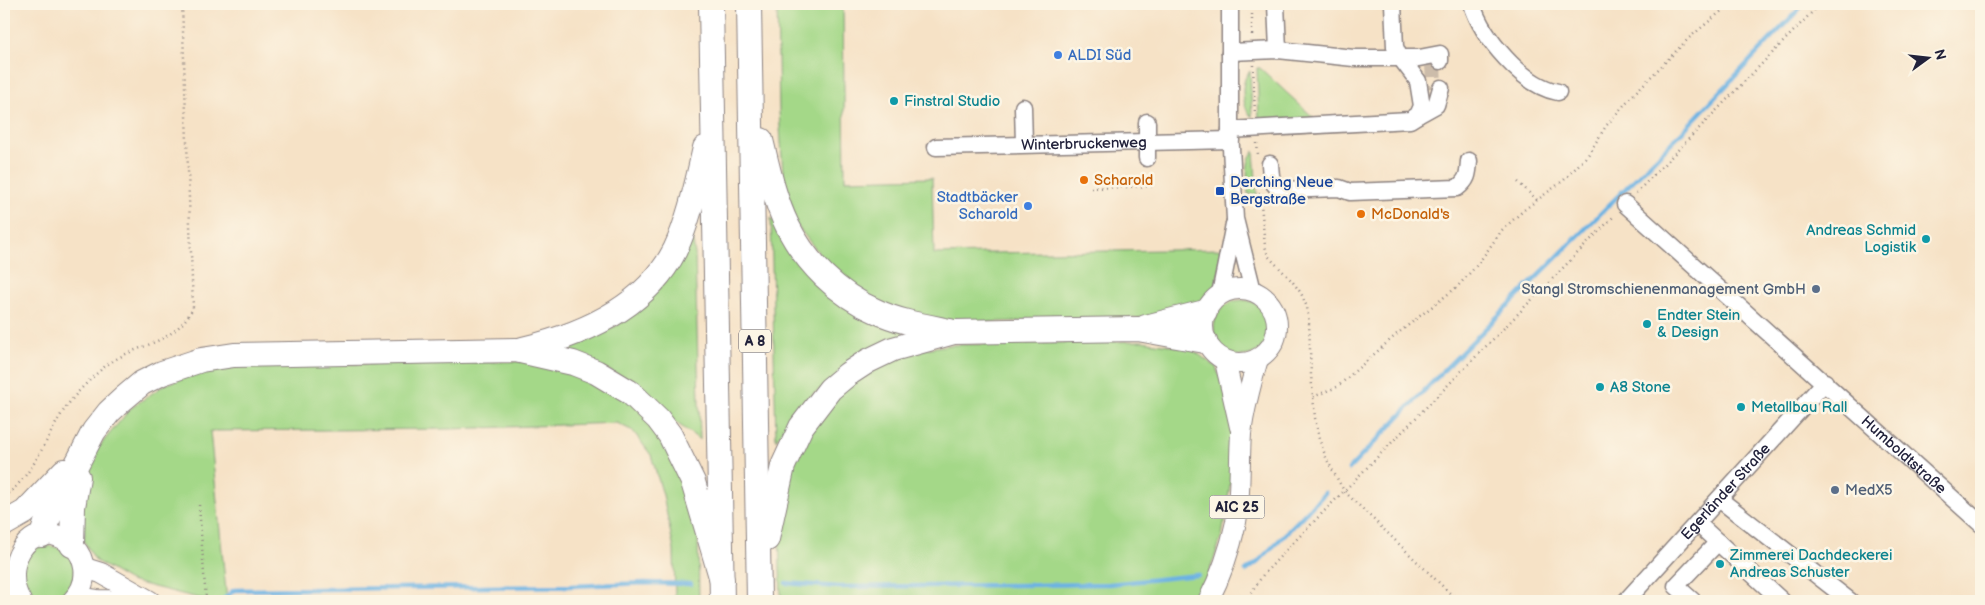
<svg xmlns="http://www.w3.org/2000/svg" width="1985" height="605" viewBox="0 0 1985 605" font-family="'Balsamiq Sans',sans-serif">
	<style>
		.green { fill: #a4d888; stroke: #637d62 }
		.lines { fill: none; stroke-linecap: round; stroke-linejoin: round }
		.stream { stroke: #6cb2e3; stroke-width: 4.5 }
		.minor-tunnel { stroke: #ccbcaa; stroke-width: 16; stroke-dasharray: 16 8; stroke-linecap: butt }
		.minor-casing { stroke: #8c8280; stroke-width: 19 }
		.major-casing { stroke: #8c8280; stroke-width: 22 }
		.highway-casing { stroke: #8c8280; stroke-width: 26 }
		.path { stroke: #8c8280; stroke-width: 2.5; stroke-dasharray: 1 4; stroke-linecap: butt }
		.minor { stroke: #fff; stroke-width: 16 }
		.major { stroke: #fff; stroke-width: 20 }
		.highway { stroke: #fff; stroke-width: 24 }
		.shop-dot { fill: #3f7fe0; stroke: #fcf5e5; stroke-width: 2 }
		.culture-dot { fill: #0f9aa8; stroke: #fcf5e5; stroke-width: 2 }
		.food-dot { fill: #e8710a; stroke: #fcf5e5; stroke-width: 2 }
		.transit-dot { fill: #1a4fb4; stroke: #fcf5e5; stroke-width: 2 }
		.service-dot { fill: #5c6f8a; stroke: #fcf5e5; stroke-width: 2 }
		.labels { text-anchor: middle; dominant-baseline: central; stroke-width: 5; stroke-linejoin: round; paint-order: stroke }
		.shield { fill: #fcf5e5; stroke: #63616e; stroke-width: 1 }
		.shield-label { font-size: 14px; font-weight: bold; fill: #22223b }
		.shop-label { font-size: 15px; fill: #366cbe; stroke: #fcf5e5; text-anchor: start }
		.culture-label { font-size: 15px; fill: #0d838f; stroke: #fcf5e5; text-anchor: start }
		.street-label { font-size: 15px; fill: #22223b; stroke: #fcf5e5 }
		.food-label { font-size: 15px; fill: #c56008; stroke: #fcf5e5; text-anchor: start }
		.transit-label { font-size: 15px; fill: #164399; stroke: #fcf5e5; text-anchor: start }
		.service-label { font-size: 15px; fill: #4e5e75; stroke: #fcf5e5; text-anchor: end }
	</style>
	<rect width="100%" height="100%" fill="#fcf5e5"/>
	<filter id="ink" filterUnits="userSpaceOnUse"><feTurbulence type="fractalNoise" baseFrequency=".02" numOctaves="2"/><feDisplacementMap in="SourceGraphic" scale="10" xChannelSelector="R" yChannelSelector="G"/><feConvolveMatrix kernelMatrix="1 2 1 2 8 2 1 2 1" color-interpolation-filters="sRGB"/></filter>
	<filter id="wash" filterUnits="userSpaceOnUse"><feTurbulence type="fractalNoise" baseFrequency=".0096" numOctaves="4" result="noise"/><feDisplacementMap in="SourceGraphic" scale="20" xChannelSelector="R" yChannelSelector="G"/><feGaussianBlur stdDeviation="1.12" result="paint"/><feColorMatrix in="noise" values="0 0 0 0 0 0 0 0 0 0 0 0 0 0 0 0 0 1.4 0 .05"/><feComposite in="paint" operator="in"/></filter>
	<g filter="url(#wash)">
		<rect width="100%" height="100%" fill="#f6e2c6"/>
		<g class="green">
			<path d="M777,4H843L845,180L932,178L934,254L1224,249L1216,285L1203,301L1141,318L949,323L893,311L841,281L794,222L783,174L779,111Z"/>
			<path d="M1257,68H1260L1314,118L1259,120Z"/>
			<path d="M1250,71V72L1252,117C1242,107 1239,82 1250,71Z"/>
			<path d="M1254,151L1257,194H1248C1248,180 1244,162 1254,151Z"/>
			<path d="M771,218L908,334L813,394L776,440Z"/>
			<path d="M691,230L695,254L700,440L674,421L631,380L561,350L618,325L658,290Z"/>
			<circle cx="1242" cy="328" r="28"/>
			<path d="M1142,341L1190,348L1216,367L1232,412L1233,466L1222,536L1199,601H781L779,533L791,464L822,408L856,377L899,353L949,345Z"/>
			<path d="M542,361L584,373L632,402L664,439L688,485L698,535L699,601H675L674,550L663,495L651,455L633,431L617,423L449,429L210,431L227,601H210L130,581L96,561L83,540L79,506L92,455L131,408L164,385L207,370L247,366Z"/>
			<circle cx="48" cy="573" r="27"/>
		</g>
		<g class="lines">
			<g class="stream">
				<path d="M1349,469L1446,368L1683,131L1804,4"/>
				<path d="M1246,571L1258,562L1325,493"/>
				<path d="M786,583L839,587L1109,584L1198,575"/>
				<path d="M223,600L234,590L571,586L645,583L691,584"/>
			</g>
		</g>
	</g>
	<g filter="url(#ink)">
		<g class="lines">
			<path class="minor-tunnel" d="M1433,61L1434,88"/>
			<defs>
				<g id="minor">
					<path d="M1230,4V130L1235,219L1253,291"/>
					<path d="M1276,4L1278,50"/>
					<path d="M1472,4C1482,37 1523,86 1558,92"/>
					<path d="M1230,52L1278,50L1354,58H1419L1440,54V61"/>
					<path d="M1023,107L1024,144"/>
					<path d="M1418,115L1436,105L1441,88"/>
					<path d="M1147,122V158"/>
					<path d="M1230,130L1410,120L1418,115L1422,106L1418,81L1399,56L1395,47L1393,4"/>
					<path id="s1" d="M936,147L1231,140"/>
					<path d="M1270,164C1271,176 1270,184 1282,190L1339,188L1350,192L1457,188C1468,180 1468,174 1469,161"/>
					<path id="s2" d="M1625,204L1981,524"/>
					<path d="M1220,294L1234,224"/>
					<path d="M1719,499L1850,601"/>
					<path d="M1697,523L1782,601"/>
					<path id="s3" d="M1626,601L1825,382"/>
					<path d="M1693,601L1676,586L1718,542"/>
				</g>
				<g id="major">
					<circle cx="1240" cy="326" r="37"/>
					<path d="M1225,361L1240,427"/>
					<path d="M85,568L101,573L150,601"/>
					<path d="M76,597L97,600L145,601"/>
					<path d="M21,601C0,567 29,515 68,542C75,547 81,554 83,563C87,577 82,591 72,601"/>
					<path d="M1208,601C1221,576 1230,550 1236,522C1241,493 1239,463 1241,434C1244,409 1251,383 1258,359"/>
				</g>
				<g id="highway">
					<path d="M711,4L722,601"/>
					<path d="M749,4L759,601"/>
					<path d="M761,140C768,169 774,198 787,225C805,262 838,295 876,311C899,322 925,326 950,331"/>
					<path d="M1146,327L1205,312"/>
					<path d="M523,349C581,335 646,307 675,250C690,218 697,182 705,148"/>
					<path d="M4,524L25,512L64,471"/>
					<path d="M42,535L46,523L94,431L109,412L123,399L142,383L162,373L201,360L234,355L516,350L573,363L596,372L631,393L658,419L670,435L693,482L722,580"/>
					<path d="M767,539L783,466L801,427L830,389L848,374L868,361L893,349L954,332L1138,329L1205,341"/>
					<path d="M72,545L73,507L78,477"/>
				</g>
			</defs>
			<use href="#minor" class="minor-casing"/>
			<use href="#major" class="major-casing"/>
			<use href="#highway" class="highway-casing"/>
			<g class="path">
				<path d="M1252,4V37"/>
				<path d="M1253,65L1255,115"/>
				<path d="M1257,143L1258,155"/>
				<path d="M1518,182L1537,200"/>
				<path d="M1091,188L1156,186"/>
				<path d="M1260,193L1265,246L1268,256L1292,281L1301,293L1307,307L1309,322L1311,375L1315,418L1319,439L1327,460L1344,491L1458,601"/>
				<path d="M1636,193L1820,4"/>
				<path d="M1313,397L1337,387L1397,334L1457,287L1478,264L1502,230L1524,210L1564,180L1588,155L1606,126L1631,97L1689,38L1730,4"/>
				<path d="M4,497C34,474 43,444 62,413C73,396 88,381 103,368C135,342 172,348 193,308L182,4"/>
				<path d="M199,505L206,601"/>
				<path d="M1246,601L1263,575L1290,546L1615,215"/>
			</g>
			<use href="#minor" class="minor"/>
			<use href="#major" class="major"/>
			<use href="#highway" class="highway"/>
		</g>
	</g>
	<g class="shop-dot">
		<circle cx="1058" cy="55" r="5"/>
		<circle cx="1028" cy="206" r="5"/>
	</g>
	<g class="culture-dot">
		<circle cx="894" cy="101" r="5"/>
		<circle cx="1926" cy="239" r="5"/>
		<circle cx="1647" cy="324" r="5"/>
		<circle cx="1600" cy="387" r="5"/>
		<circle cx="1741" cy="407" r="5"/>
		<circle cx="1720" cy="564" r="5"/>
	</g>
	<g class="food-dot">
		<circle cx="1084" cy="180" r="5"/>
		<circle cx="1361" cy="214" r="5"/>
	</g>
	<rect class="transit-dot" x="1215" y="186" width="10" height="10" rx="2.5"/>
	<g class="service-dot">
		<circle cx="1816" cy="289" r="5"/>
		<circle cx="1835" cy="490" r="5"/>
	</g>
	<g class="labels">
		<g class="shield">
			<rect x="739" y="329.5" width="32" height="23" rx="4"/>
			<rect x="1209.5" y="495.5" width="55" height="23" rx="4"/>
		</g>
		<g class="shield-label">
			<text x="755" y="341">A 8</text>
			<text x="1237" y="507">AIC 25</text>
		</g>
		<g class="shop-label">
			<text x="1068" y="55">ALDI Süd</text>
			<text x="1018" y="197" text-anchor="end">Stadtbäcker<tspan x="1018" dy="17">Scharold</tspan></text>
		</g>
		<g class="culture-label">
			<text x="904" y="101">Finstral Studio</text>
			<text x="1916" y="230" text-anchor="end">Andreas Schmid<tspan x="1916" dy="17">Logistik</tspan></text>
			<text x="1657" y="315">Endter Stein<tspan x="1657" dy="17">&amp; Design</tspan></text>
			<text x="1610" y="387">A8 Stone</text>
			<text x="1751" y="407">Metallbau Rall</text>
			<text x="1730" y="555">Zimmerei Dachdeckerei<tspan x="1730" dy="17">Andreas Schuster</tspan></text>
		</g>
		<g class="street-label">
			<text stroke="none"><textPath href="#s1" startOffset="148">Winterbruckenweg</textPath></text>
			<text stroke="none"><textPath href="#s2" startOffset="375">Humboldtstraße</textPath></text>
			<text stroke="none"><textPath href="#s3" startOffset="148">Egerländer Straße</textPath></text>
		</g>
		<g class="food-label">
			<text x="1094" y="180">Scharold</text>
			<text x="1371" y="214">McDonald's</text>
		</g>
		<g class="transit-label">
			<text x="1230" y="182">Derching Neue<tspan x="1230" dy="17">Bergstraße</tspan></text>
		</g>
		<g class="service-label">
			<text x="1806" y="289">Stangl Stromschienenmanagement GmbH</text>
			<text x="1845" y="490" text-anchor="start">MedX5</text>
		</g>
	</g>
	<rect width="1985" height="605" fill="none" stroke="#fcf5e5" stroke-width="20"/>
	<g transform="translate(1928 58) rotate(75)" stroke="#fcf5e5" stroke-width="4" paint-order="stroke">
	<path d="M0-4L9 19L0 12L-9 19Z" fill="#22223b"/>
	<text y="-8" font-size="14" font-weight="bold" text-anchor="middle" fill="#22223b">N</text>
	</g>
</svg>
